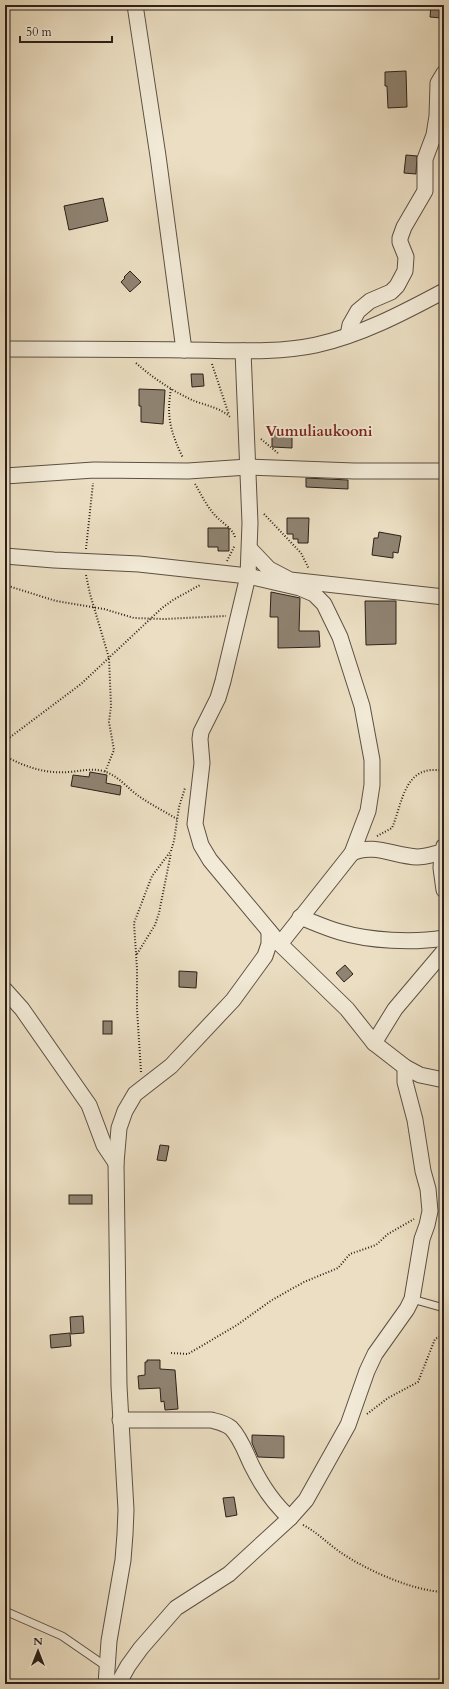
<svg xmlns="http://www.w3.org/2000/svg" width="449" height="1689" viewBox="0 0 449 1689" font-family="Cardo,serif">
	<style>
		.building { fill: #8f8371; stroke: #2c201a }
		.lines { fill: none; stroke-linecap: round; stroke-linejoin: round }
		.service-casing { stroke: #5c5044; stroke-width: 9 }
		.minor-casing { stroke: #5c5044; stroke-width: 17 }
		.path { stroke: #2c201a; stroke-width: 2; stroke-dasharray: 1 2; stroke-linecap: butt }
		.service { stroke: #f2ead7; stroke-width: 7 }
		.minor { stroke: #f2ead7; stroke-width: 15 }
		.labels { text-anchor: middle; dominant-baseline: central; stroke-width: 3.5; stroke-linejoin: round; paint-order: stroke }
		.quarter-label { font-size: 15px; font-weight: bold; fill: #7a1f14; stroke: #f2ead7 }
	</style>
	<rect width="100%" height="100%" fill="#ebdec2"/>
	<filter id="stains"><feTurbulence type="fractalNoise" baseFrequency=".005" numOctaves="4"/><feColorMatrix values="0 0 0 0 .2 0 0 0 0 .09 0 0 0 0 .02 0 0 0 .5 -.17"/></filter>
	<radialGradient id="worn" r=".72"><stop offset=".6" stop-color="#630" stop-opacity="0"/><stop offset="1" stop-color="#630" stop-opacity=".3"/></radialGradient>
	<g class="building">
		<path d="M431,5L443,6L442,18L430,17Z"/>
		<path d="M406,71L407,107L388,108L387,86H385V72Z"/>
		<path d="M406,155L417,156L416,174L404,173Z"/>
		<path d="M103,198L108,221L69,230L64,206Z"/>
		<path d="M130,271L141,282L130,292L121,282L125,278L124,277Z"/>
		<path d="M191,374H203L204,386L192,387Z"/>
		<path d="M139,389L165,390L163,424L141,422V406H139Z"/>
		<path d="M272,429L292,430V448L272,447Z"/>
		<path d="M306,478L348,480V489L306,487Z"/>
		<path d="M287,518H309L308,543H298V539H293V534H287Z"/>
		<path d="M208,528H229V551H218V547H208Z"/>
		<path d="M379,532L401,536L398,553L393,552V558L372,555L374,538H378Z"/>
		<path d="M271,592L300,598L299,631H319L320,647L278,648V617H270Z"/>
		<path d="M365,601H396V644L366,645Z"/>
		<path d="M90,772L107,775L106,783L121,786L120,795L71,786L73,775L89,777Z"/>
		<path d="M345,965L353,974L344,982L336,973Z"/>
		<path d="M179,971L197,972L196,988L179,987Z"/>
		<rect x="103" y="1021" width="9" height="13"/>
		<path d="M160,1145L169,1146L166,1161L157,1160Z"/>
		<rect x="69" y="1195" width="23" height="9"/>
		<path d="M83,1316L84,1333L71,1334L70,1317Z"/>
		<path d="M70,1333L71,1346L51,1348L50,1335Z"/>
		<path d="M147,1360H160V1369L175,1370L178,1409L165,1410L164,1401L161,1402L160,1388L139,1389L138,1376L145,1375V1362H147Z"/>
		<path d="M252,1435L284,1436V1458L258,1457L252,1443Z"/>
		<path d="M234,1497L237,1515L226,1517L223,1498Z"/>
	</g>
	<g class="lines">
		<defs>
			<g id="service">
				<path d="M412,1299L444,1308"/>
				<path d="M5,1611L62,1636L107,1667"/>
			</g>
			<g id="minor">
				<path d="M135,5L158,156L184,350"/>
				<path d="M348,335L350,325L358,311L370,301L391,292L397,286L405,271L406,257L400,242V238L404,227L425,191V159L434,135L437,116L438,83L444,73"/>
				<path d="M5,349C65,349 126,349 186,350C229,350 274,354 316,345C361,335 403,313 444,291"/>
				<path d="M243,351L250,523L248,576L223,681L218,698L201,732L200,739L202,763L195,824L201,845L210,860L280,944L347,1009L374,1043L405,1067L420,1075L444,1080"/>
				<path d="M5,476L94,470L188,471L248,467L354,471H444"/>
				<path d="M250,549L269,569L290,580L444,597"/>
				<path d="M5,556L54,560L139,564L248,576L300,588L314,594L324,604L340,637L362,706L372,760V785L368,811L352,853L280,944"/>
				<path d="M442,852L441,868L444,890"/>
				<path d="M352,853C373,843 395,856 417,857C426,857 433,854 442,852L444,846"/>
				<path d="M300,917C313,922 326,928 340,932C370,941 413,943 444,938"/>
				<path d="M5,990L22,1009L89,1105L104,1145L116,1163"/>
				<path d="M374,1043L395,1009L444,951"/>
				<path d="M120,1420H211C219,1422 225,1423 231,1428C241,1438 246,1454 252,1466C262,1486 273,1503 290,1518"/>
				<path d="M106,1684L109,1641L123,1560L125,1534L126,1510L119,1386L116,1163L119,1128L125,1111L135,1094L171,1066L233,1000L265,956L269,944V931"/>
				<path d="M118,1684L128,1666L141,1648L176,1608L229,1574L290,1518L306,1500L348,1425L367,1371L375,1354L407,1309L412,1299L422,1239L427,1225L430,1211L428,1189L423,1171L415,1120L405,1082V1067"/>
			</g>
		</defs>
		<use href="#service" class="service-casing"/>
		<use href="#minor" class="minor-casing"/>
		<g class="path">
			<path d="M136,363C153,378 171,390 192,400C204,405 222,408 231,418"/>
			<path d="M212,364L229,415"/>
			<path d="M171,389C166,417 171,433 183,458"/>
			<path d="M261,439L279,454"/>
			<path d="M195,484C201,494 206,505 214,514C220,522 232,527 235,537"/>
			<path d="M264,514L301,553L309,569"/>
			<path d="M86,549L93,483"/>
			<path d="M227,561L235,545"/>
			<path d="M86,575L90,594L109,658L111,706L109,722L114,750L105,772"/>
			<path d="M5,585L56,601L104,609L134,618L164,619L226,616"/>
			<path d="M5,741L81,684L162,608L173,600L200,585"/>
			<path d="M5,756C25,767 46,774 69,772C81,771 91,768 103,771C118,775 128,789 140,797C152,805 165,812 177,819"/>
			<path d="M377,836L392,828C403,802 404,763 444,771"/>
			<path d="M137,954L155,925L159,913L171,853"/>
			<path d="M141,1072L137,1009V969L134,923L152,876L171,851L174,841L179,807L185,788"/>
			<path d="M171,1353L188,1354L237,1325L272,1300L304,1282L338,1268L350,1254L376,1245L388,1234L414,1219"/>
			<path d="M367,1414L388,1398L418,1382L435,1339L444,1334"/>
			<path d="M303,1525C317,1532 327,1543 340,1552C366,1570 413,1591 444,1592"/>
		</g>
		<use href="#service" class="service"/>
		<use href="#minor" class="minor"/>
	</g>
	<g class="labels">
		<g class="quarter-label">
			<text x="319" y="431">Vumuliaukooni</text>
		</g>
	</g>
	<rect width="449" height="1689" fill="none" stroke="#ebdec2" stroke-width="20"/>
	<rect x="6" y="6" width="437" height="1677" fill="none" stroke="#2c201a" stroke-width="2"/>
	<rect x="10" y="10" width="429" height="1669" fill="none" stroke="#2c201a"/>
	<g transform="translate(38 1651)" stroke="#f2ead7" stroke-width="3" paint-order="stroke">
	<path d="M0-3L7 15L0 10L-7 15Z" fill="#2c201a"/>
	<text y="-6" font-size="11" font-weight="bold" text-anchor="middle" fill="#2c201a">N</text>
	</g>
	<path d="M20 36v6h92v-6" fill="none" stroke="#2c201a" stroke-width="2"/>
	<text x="26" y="36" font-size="12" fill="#2c201a" stroke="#f2ead7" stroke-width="3" paint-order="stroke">50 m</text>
	<rect width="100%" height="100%" filter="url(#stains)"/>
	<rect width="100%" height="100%" fill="url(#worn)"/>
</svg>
